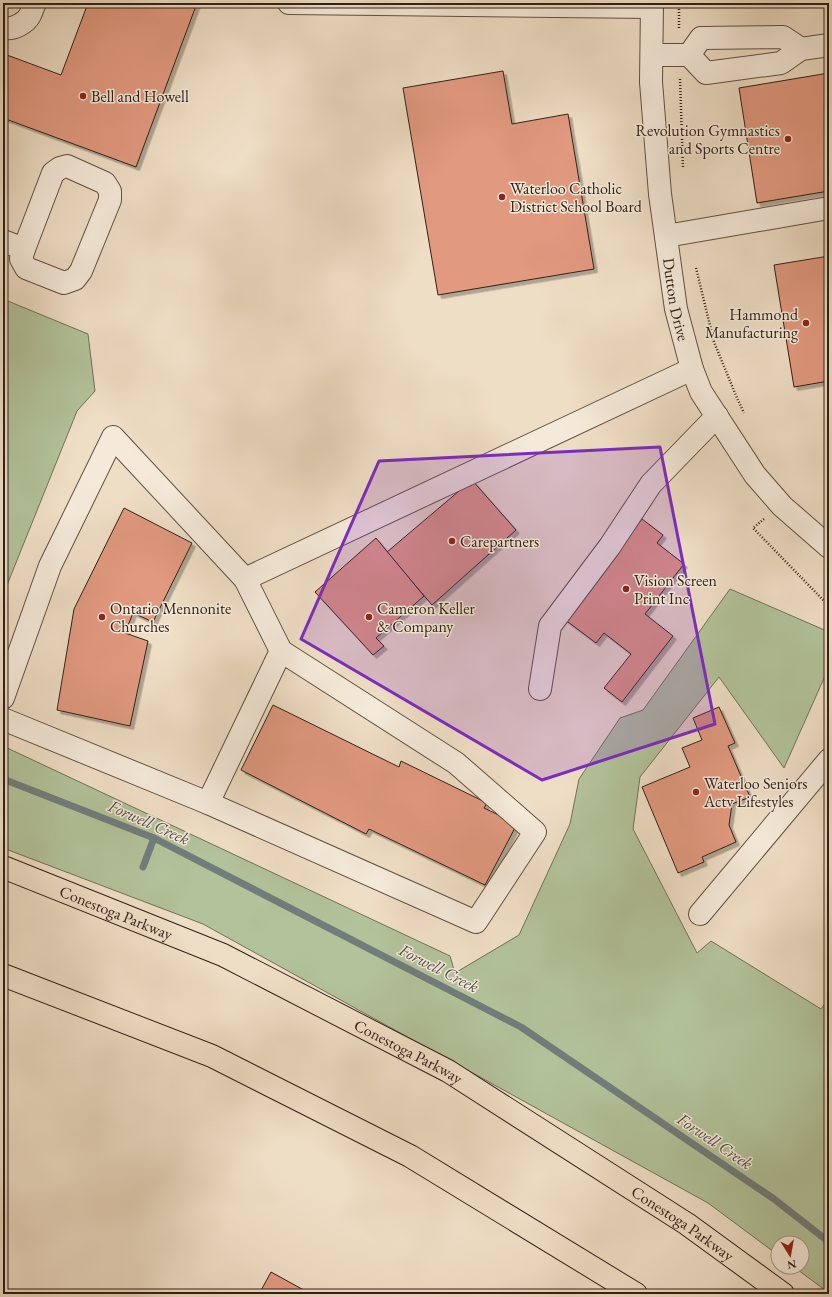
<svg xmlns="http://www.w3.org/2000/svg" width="832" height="1297" viewBox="0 0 832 1297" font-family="'EB Garamond',serif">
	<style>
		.green { fill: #b2c29a; stroke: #717158 }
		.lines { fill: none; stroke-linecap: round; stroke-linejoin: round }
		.stream { stroke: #717d7b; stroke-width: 7 }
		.building { fill: #e19980; stroke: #302017; filter: url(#shadow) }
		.minor-casing { stroke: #605043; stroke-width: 24 }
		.highway-casing { stroke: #302017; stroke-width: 24 }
		.path { stroke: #302017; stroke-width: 2.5; stroke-dasharray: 1 2; stroke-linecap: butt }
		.minor { stroke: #f5eada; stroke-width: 22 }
		.highway { stroke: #efdec6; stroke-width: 22 }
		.marked { fill: #7b2cbf; fill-opacity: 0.2; stroke: #7b2cbf; stroke-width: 3; stroke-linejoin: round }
		.poi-dot { fill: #8f2418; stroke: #f5eada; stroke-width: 1.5 }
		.labels { text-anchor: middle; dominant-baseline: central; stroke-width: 3; stroke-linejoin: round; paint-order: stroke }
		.poi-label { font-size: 16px; fill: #302017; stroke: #f5eada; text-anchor: start }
		.street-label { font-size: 16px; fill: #302017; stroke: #f5eada }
		.water-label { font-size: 17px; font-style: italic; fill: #504e49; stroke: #f5eada }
	</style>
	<defs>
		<filter id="shadow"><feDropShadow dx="3.5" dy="3.5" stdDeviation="0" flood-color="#0004"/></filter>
	</defs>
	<rect width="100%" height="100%" fill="#efdec6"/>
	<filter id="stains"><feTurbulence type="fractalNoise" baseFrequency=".005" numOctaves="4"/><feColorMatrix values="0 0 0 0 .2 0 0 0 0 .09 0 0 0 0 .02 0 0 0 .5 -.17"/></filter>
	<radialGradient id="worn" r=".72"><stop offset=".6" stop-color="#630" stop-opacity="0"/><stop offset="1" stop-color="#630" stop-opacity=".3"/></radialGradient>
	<g class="green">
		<path d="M3,299L88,334L95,391L77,411L3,595Z"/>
		<path d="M730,589L829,632V667L784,768L719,677L640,777L633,829L697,953L711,941L821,1009L829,998V1293L794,1267H802V1243H778V1255L708,1203L203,924L3,848V746L450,956L455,973L519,935L570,824L579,779L620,718L643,710Z"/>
	</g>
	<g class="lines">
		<g class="stream">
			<path d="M3,779L154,838L521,1027L774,1199L829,1242"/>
			<path d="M143,867L154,838"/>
		</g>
	</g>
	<g class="building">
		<path d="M88,3H197L136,167L3,118V67L7,55L61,75Z"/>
		<path d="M503,71L512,124L568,114L594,269L438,295L403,88Z"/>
		<path d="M829,73V191L757,203L739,88Z"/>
		<path d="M829,256V381L794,387L774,265Z"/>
		<path d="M472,480L516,530L432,605L387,552Z"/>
		<path d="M124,508L192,543L153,622L133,613L125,633L148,641L130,726L57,710L74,609Z"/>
		<path d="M642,519L663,535L657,543L684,564L645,614L673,636L622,702L604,688L631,654L604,633L596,643L564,619Z"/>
		<path d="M376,538L424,596L376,638L384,646L373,655L315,592Z"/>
		<path d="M273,705L399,767L401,761L487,803L484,808L517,824L485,885L369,829L366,834L241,770Z"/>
		<path d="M719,707L735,743L728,746L750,797L732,804L729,825L736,842L702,857L704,862L678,873L642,787L690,767L682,748L702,740L693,718Z"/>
		<path d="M271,1272L311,1294H259Z"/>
	</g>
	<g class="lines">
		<defs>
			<g id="minor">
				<path d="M289,3L651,7"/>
				<path id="s1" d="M652,3L651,82L660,194L676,309L692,369L701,392L755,475L782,506L829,547"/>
				<path d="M3,27C12,31 26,23 30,15C32,11 33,7 35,3"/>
				<path d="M652,55H689L706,73L781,63L801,49L829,45"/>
				<path d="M689,55L701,38L783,37L801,49"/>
				<path d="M67,166L105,183L110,191V200L81,271L75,279L64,283L26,268L21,259L24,249L53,173L60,168Z"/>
				<path d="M666,236L829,208"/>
				<path d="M3,241L24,249"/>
				<path d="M245,579L692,369"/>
				<path d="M540,689L550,626L610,546L651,484L717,416"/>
				<path d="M3,698L50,566L113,437L245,579L281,651L208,803L3,719"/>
				<path d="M208,803L476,922L535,832L456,763L281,651"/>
				<path d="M700,914L829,760"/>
			</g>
			<g id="highway">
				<path id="s2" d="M3,867L223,955L448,1071L687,1224L783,1294"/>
				<path d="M3,975L212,1056L410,1156L636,1294"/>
			</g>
		</defs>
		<use href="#minor" class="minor-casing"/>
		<use href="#highway" class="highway-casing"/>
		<g class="path">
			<path d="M679,3V28"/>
			<path d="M680,79L683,168"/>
			<path d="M696,268L714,342L737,398L744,413"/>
			<path d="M764,519L753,528L829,606"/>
		</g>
		<use href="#minor" class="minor"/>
		<use href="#highway" class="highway"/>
	</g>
	<path class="marked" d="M660,447L715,724L542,780L301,639L379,461Z"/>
	<g class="poi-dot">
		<circle cx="83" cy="96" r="4"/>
		<circle cx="788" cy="139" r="4"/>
		<circle cx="502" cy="197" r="4"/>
		<circle cx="806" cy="323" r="4"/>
		<circle cx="452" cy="541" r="4"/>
		<circle cx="626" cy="589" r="4"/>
		<circle cx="102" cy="617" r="4"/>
		<circle cx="369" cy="617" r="4"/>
		<circle cx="696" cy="792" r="4"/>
	</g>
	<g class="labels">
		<g class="poi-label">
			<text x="91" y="96">Bell and Howell</text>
			<text x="780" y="130" text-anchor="end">Revolution Gymnastics<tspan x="780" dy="18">and Sports Centre</tspan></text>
			<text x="510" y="188">Waterloo Catholic<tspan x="510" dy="18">District School Board</tspan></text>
			<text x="798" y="314" text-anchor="end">Hammond<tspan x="798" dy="18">Manufacturing</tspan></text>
			<text x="460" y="541">Carepartners</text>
			<text x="634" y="580">Vision Screen<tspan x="634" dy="18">Print Inc</tspan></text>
			<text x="110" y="608">Ontario Mennonite<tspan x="110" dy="18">Churches</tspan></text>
			<text x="377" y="608">Cameron Keller<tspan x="377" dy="18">&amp; Company</tspan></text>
			<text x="704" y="783">Waterloo Seniors<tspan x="704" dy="18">Actv Lifestyles</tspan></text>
		</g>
		<g class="street-label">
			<text stroke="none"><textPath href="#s1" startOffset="298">Dutton Drive</textPath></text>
			<text stroke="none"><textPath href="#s2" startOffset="122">Conestoga Parkway</textPath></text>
			<text stroke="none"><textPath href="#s2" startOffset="446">Conestoga Parkway</textPath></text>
			<text stroke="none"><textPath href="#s2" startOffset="770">Conestoga Parkway</textPath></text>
		</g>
		<g class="water-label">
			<text transform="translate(149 822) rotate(24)">Forwell Creek</text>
			<text transform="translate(439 968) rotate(27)">Forwell Creek</text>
			<text transform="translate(715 1141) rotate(34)">Forwell Creek</text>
		</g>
	</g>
	<rect width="832" height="1297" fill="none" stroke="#efdec6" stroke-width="16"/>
	<rect x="4" y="4" width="824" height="1289" fill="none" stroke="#302017" stroke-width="2"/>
	<rect x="8" y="8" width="816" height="1281" fill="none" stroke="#302017"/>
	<g transform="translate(790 1255) rotate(169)"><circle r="19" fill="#f5eada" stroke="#a6998c"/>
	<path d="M0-3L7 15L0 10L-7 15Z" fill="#8f2418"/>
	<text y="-6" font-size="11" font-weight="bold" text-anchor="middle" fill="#302017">N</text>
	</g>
	<rect width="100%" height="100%" filter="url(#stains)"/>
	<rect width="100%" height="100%" fill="url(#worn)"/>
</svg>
